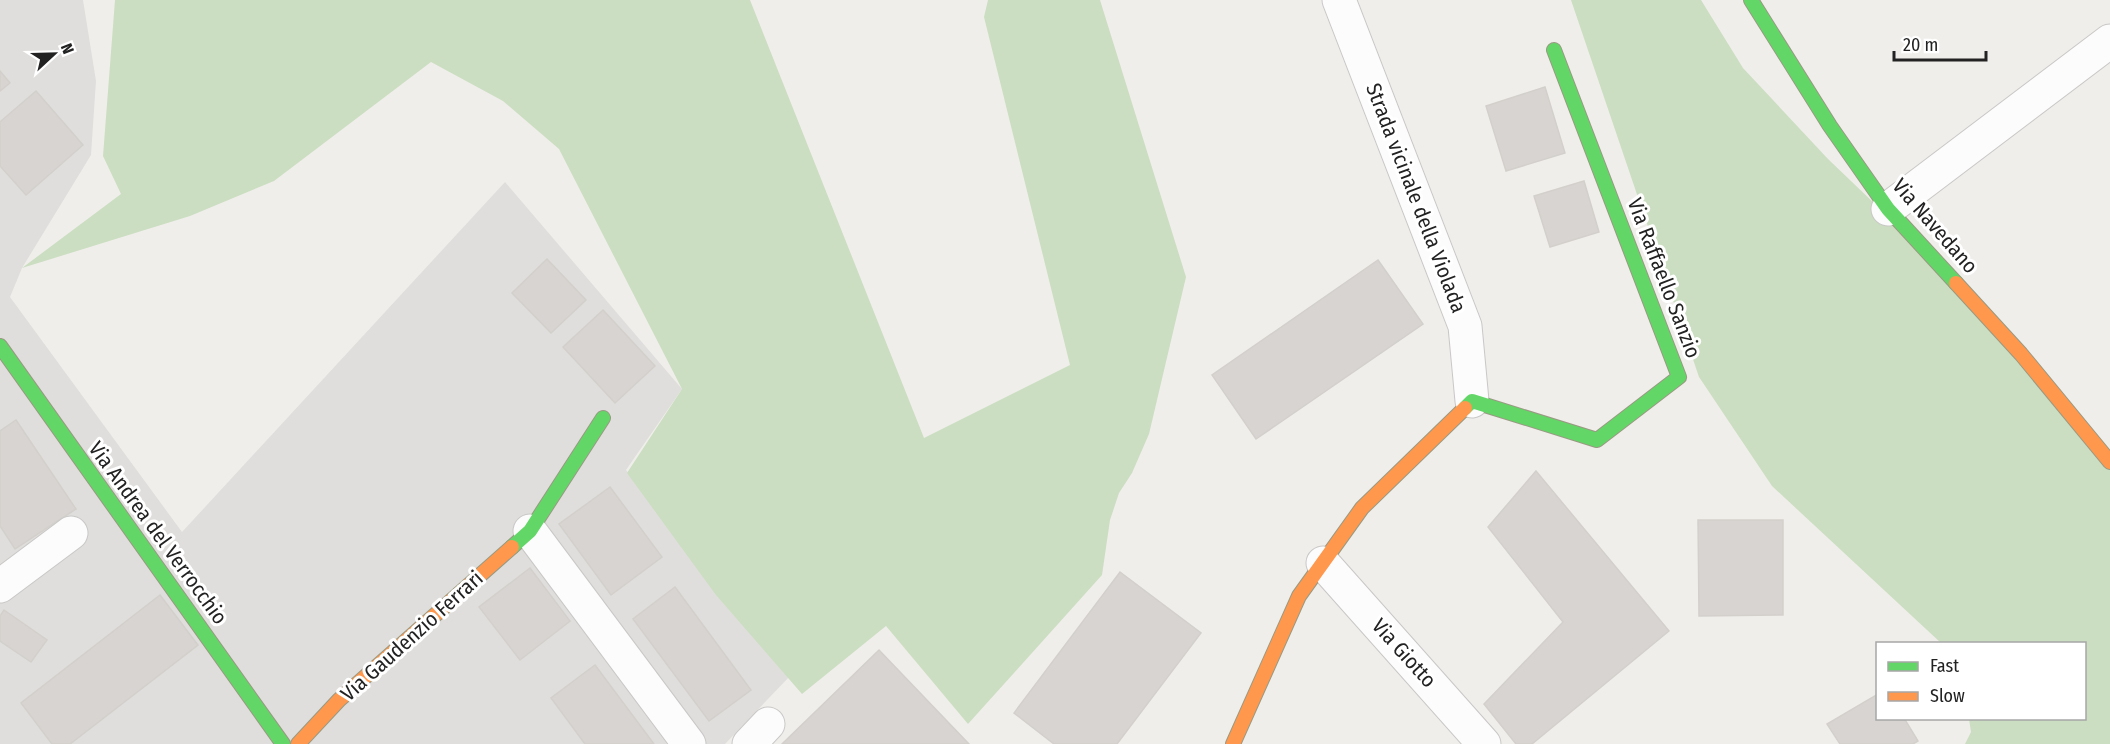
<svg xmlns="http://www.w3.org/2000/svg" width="2110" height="744" viewBox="0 0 2110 744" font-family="'Fira Sans Condensed',sans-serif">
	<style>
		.residential { fill: #dfdedc }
		.forest { fill: #cbdec1 }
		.building { fill: #d7d4d2; stroke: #d3d0cc; stroke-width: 1.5 }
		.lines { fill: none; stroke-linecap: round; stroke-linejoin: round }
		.street-casing { stroke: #c9c8c7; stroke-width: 35 }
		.fast-casing { stroke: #999a82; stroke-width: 16 }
		.slow-casing { stroke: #999a82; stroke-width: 16 }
		.street { stroke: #fdfcfc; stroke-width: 33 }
		.fast { stroke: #63d668; stroke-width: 14 }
		.slow { stroke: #ff974d; stroke-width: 14 }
		.labels { text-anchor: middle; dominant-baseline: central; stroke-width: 6; stroke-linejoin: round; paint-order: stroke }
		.street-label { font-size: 21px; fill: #222; stroke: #fff }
	</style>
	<rect width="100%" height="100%" fill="#f0eeeb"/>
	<path class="residential" d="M0,0H83L96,81L91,155L22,268L10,297L182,532L505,182L682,389L626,470L790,676L725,744H0Z"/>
	<g class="forest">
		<path d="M115,0H750L924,438L1070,365L984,17L988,0H1100L1186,277L1149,434L1132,473L1119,493L1110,520L1102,575L968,724L886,626L802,694L716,595L627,473L682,389L559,149L503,101L431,62L274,181L190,216L22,268L121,194L103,156Z"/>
		<path d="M1571,0H1701L1743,68L1828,159L1921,248L2110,452V744H1965L1971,732L1969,719L2084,718V644L1941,643L1772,486L1699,377Z"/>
	</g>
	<g class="building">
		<path d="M0,71L10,83L0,91Z"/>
		<path d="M1545,87L1565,153L1506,171L1486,106Z"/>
		<path d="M36,91L83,145L26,195L0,166V122Z"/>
		<path d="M1584,181L1599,232L1550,247L1534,196Z"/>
		<path d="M547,259L586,300L551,333L512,293Z"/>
		<path d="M1378,260L1423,324L1256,439L1212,375Z"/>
		<path d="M603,310L655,366L615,403L563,347Z"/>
		<path d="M16,420L76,509L15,549L0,526V431Z"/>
		<path d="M1536,471L1669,631L1532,744H1516L1484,704L1563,622L1488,527Z"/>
		<path d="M610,487L662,557L611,595L559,524Z"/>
		<path d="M1698,520H1783V615L1699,616Z"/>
		<path d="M530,568L570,621L520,660L479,607Z"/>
		<path d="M1120,572L1201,633L1117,744H1054L1014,713Z"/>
		<path d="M675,587L751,690L709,721L633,619Z"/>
		<path d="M160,595L198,645L70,744H52L21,703Z"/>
		<path d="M4,610L47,640L31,662L0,641V616Z"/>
		<path d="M879,650L969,744H782Z"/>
		<path d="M595,665L654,744H585L551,698Z"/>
		<path d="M1878,694V718H1904L1918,741L1913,744H1840L1827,724Z"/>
	</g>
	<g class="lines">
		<defs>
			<g id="street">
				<path d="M1339,0L1465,326L1472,401"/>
				<path d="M1888,209L2110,41"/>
				<path d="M530,531L689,744"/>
				<path d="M1323,563L1484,744"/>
				<path d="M0,586L71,533"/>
				<path d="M749,744L768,724"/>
			</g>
			<g id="fast">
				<path d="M1751,0L1830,126L1888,209L1956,283"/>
				<path d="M0,346L283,744"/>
				<path d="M1465,408L1472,401L1597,440L1679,377L1554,50"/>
				<path d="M512,547L530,531L603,418"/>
			</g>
			<g id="slow">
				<path d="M1956,283L2021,354L2110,462"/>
				<path d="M298,744L339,700L512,547"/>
				<path d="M1233,744L1299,596L1362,508L1465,408"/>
			</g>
		</defs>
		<use href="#street" class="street-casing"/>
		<use href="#fast" class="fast-casing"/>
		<use href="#slow" class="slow-casing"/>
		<use href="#street" class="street"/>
		<use href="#fast" class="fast"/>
		<use href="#slow" class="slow"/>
	</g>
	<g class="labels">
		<g class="street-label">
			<text transform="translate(1416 198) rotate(69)">Strada vicinale della Violada</text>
			<text transform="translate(1935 226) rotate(49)">Via Navedano</text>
			<text transform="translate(1664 278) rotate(69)">Via Raffaello Sanzio</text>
			<text transform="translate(158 533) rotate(54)">Via Andrea del Verrocchio</text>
			<text transform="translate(412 636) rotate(-42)">Via Gaudenzio Ferrari</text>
			<text transform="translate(1404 653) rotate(48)">Via Giotto</text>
		</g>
	</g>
	<rect x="1876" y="642" width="210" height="78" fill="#ffffff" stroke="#a7a7a7" stroke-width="1.5"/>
	<rect x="1888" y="662" width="30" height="9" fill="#63d668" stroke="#a7a7a7" stroke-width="1.5"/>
	<text x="1930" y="672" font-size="18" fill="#222222">Fast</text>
	<rect x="1888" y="692" width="30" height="9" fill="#ff974d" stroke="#a7a7a7" stroke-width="1.5"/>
	<text x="1930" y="702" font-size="18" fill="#222222">Slow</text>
	<g transform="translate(54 54) rotate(68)" stroke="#ffffff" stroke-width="4.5" paint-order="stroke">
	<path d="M0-4.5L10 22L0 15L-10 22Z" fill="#222222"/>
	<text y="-9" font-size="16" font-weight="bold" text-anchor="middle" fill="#222222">N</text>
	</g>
	<path d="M1894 51v9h92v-9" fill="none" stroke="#222222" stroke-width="3"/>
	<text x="1903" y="51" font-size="18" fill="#222222" stroke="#ffffff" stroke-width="4.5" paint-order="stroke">20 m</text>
</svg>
